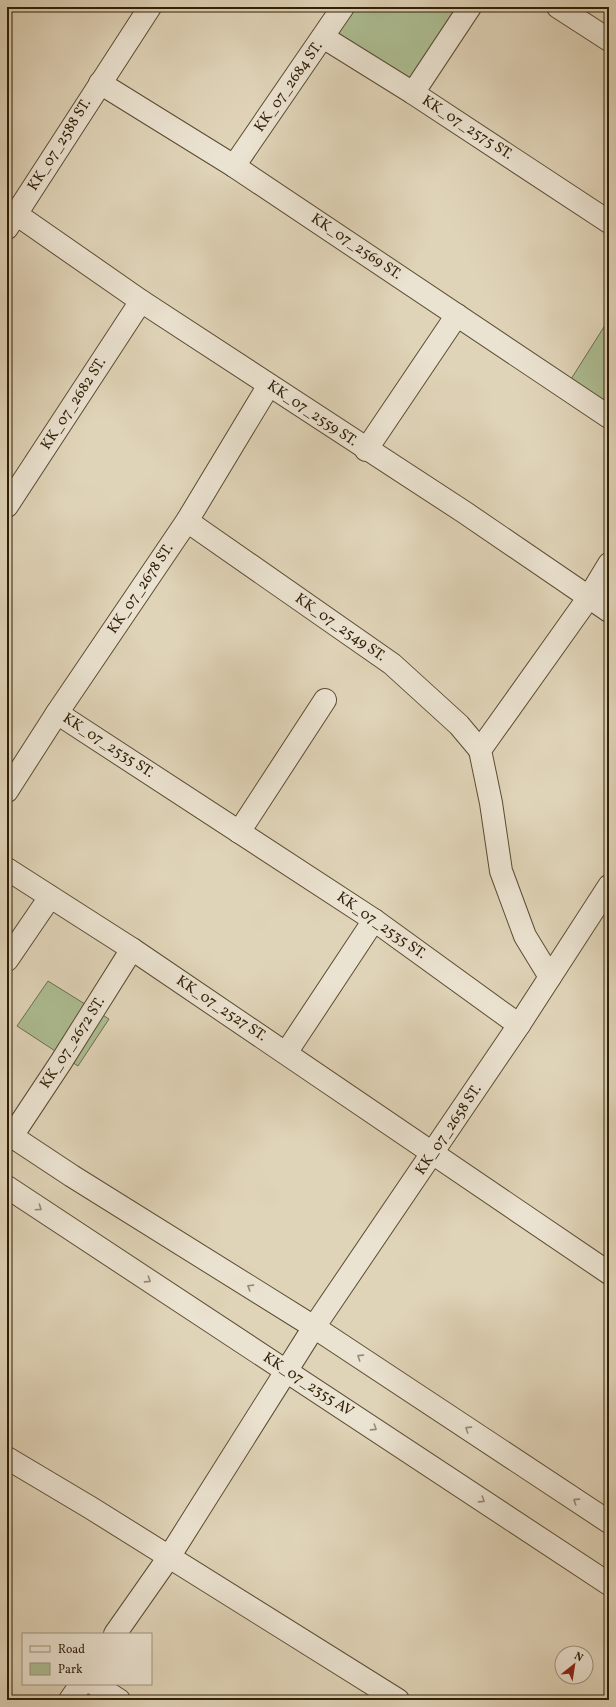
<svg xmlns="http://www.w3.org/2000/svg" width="616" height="1707" viewBox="0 0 616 1707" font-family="Vollkorn,serif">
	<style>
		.green { fill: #adbe93; stroke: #6e6e4d }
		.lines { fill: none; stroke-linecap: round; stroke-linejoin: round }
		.minor-casing { stroke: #5b4c33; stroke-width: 24 }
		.minor { stroke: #ebe3d1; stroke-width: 22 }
		.oneway { stroke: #968a76 }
		.labels { text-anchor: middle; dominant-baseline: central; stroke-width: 3.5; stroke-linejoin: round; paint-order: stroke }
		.street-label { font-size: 15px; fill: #2f1e07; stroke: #ebe3d1 }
	</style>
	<rect width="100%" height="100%" fill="#e0d4b8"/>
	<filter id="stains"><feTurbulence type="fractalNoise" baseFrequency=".005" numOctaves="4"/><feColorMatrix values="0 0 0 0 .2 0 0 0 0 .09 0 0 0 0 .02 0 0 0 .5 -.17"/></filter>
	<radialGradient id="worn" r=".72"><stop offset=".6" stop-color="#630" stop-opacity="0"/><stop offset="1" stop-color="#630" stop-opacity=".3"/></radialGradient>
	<g class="green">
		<path d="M343,7H470L413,93L323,37Z"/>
		<path d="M609,319V417L566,387Z"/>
		<path d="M48,981L109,1019L78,1066L17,1026Z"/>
	</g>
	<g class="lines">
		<defs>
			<g id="minor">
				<path d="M558,7L609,40"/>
				<path d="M323,37L413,93L609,222"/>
				<path d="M100,83L234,166L609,417"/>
				<path d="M413,93L470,7"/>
				<path d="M234,166L343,7"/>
				<path d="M16,214L141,301L464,512L609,611"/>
				<path d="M7,228L150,7"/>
				<path d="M366,450L457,315"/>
				<path d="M7,506L141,301"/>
				<path d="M187,521L392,664L459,725L480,750"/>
				<path d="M57,713L374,920L519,1025"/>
				<path d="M7,791L57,713L187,521L269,385"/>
				<path d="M239,832L325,700"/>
				<path d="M7,869L132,949L609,1273"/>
				<path d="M7,960L50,897"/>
				<path d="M550,977L525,936L501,871L491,803L480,750L589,597L609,564"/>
				<path d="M286,1053L374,920"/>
				<path d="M7,1133L72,1176L314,1327L609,1522"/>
				<path d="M12,1136L61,1062L132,949"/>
				<path d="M7,1187L609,1584"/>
				<path d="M7,1458L91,1508L398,1700"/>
				<path d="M115,1634L169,1557L314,1327L519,1025L609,886"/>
				<path d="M94,1684L119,1700"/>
				<path d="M70,1700L81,1684"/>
			</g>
		</defs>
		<use href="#minor" class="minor-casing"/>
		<use href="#minor" class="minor"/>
	</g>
	<defs><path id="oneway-chevron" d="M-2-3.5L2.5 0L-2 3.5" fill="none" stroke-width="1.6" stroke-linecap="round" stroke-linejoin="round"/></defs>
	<g class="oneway">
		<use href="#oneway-chevron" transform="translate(39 1208) rotate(34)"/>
		<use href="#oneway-chevron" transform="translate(148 1280) rotate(33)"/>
		<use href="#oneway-chevron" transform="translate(250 1287) rotate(-148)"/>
		<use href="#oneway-chevron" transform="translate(360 1357) rotate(-147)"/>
		<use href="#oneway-chevron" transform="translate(374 1428) rotate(33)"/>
		<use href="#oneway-chevron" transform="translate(468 1429) rotate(-147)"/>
		<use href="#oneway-chevron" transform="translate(482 1500) rotate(33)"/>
		<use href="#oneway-chevron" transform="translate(576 1501) rotate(-147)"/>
	</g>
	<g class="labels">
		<g class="street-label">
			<text transform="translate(289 87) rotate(-55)">KK_07_2684 ST.</text>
			<text transform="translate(467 128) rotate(33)">KK_07_2575 ST.</text>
			<text transform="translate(60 145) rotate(-58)">KK_07_2588 ST.</text>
			<text transform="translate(356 247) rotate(34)">KK_07_2569 ST.</text>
			<text transform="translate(74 404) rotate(-57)">KK_07_2682 ST.</text>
			<text transform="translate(312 414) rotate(34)">KK_07_2559 ST.</text>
			<text transform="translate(141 589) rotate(-56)">KK_07_2678 ST.</text>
			<text transform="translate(340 628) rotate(35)">KK_07_2549 ST.</text>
			<text transform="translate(108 746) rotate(33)">KK_07_2535 ST.</text>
			<text transform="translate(381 926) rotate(35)">KK_07_2535 ST.</text>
			<text transform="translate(221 1009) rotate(34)">KK_07_2527 ST.</text>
			<text transform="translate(73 1043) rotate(-57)">KK_07_2672 ST.</text>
			<text transform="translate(449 1130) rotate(-56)">KK_07_2658 ST.</text>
			<text transform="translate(308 1385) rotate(33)">KK_07_2355 AV</text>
		</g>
	</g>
	<rect width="616" height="1707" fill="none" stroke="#e0d4b8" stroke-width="24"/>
	<rect x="8" y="8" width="600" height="1691" fill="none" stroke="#2f1e07" stroke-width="2"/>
	<rect x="12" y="12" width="592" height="1683" fill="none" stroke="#2f1e07"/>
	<rect x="22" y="1633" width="130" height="52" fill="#ebe3d1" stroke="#a09480"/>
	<rect x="30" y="1646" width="20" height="6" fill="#ebe3d1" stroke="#a09480"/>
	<text x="58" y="1653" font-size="12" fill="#2f1e07">Road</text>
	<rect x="30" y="1663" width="20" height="12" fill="#adbe93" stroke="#a09480"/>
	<text x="58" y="1673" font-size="12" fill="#2f1e07">Park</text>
	<g transform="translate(574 1665) rotate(30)"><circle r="19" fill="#ebe3d1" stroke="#a09480"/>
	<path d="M0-3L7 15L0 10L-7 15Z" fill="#8f2418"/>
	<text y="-6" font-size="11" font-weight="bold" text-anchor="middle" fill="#2f1e07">N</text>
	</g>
	<rect width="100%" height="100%" filter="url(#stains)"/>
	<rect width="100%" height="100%" fill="url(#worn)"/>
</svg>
